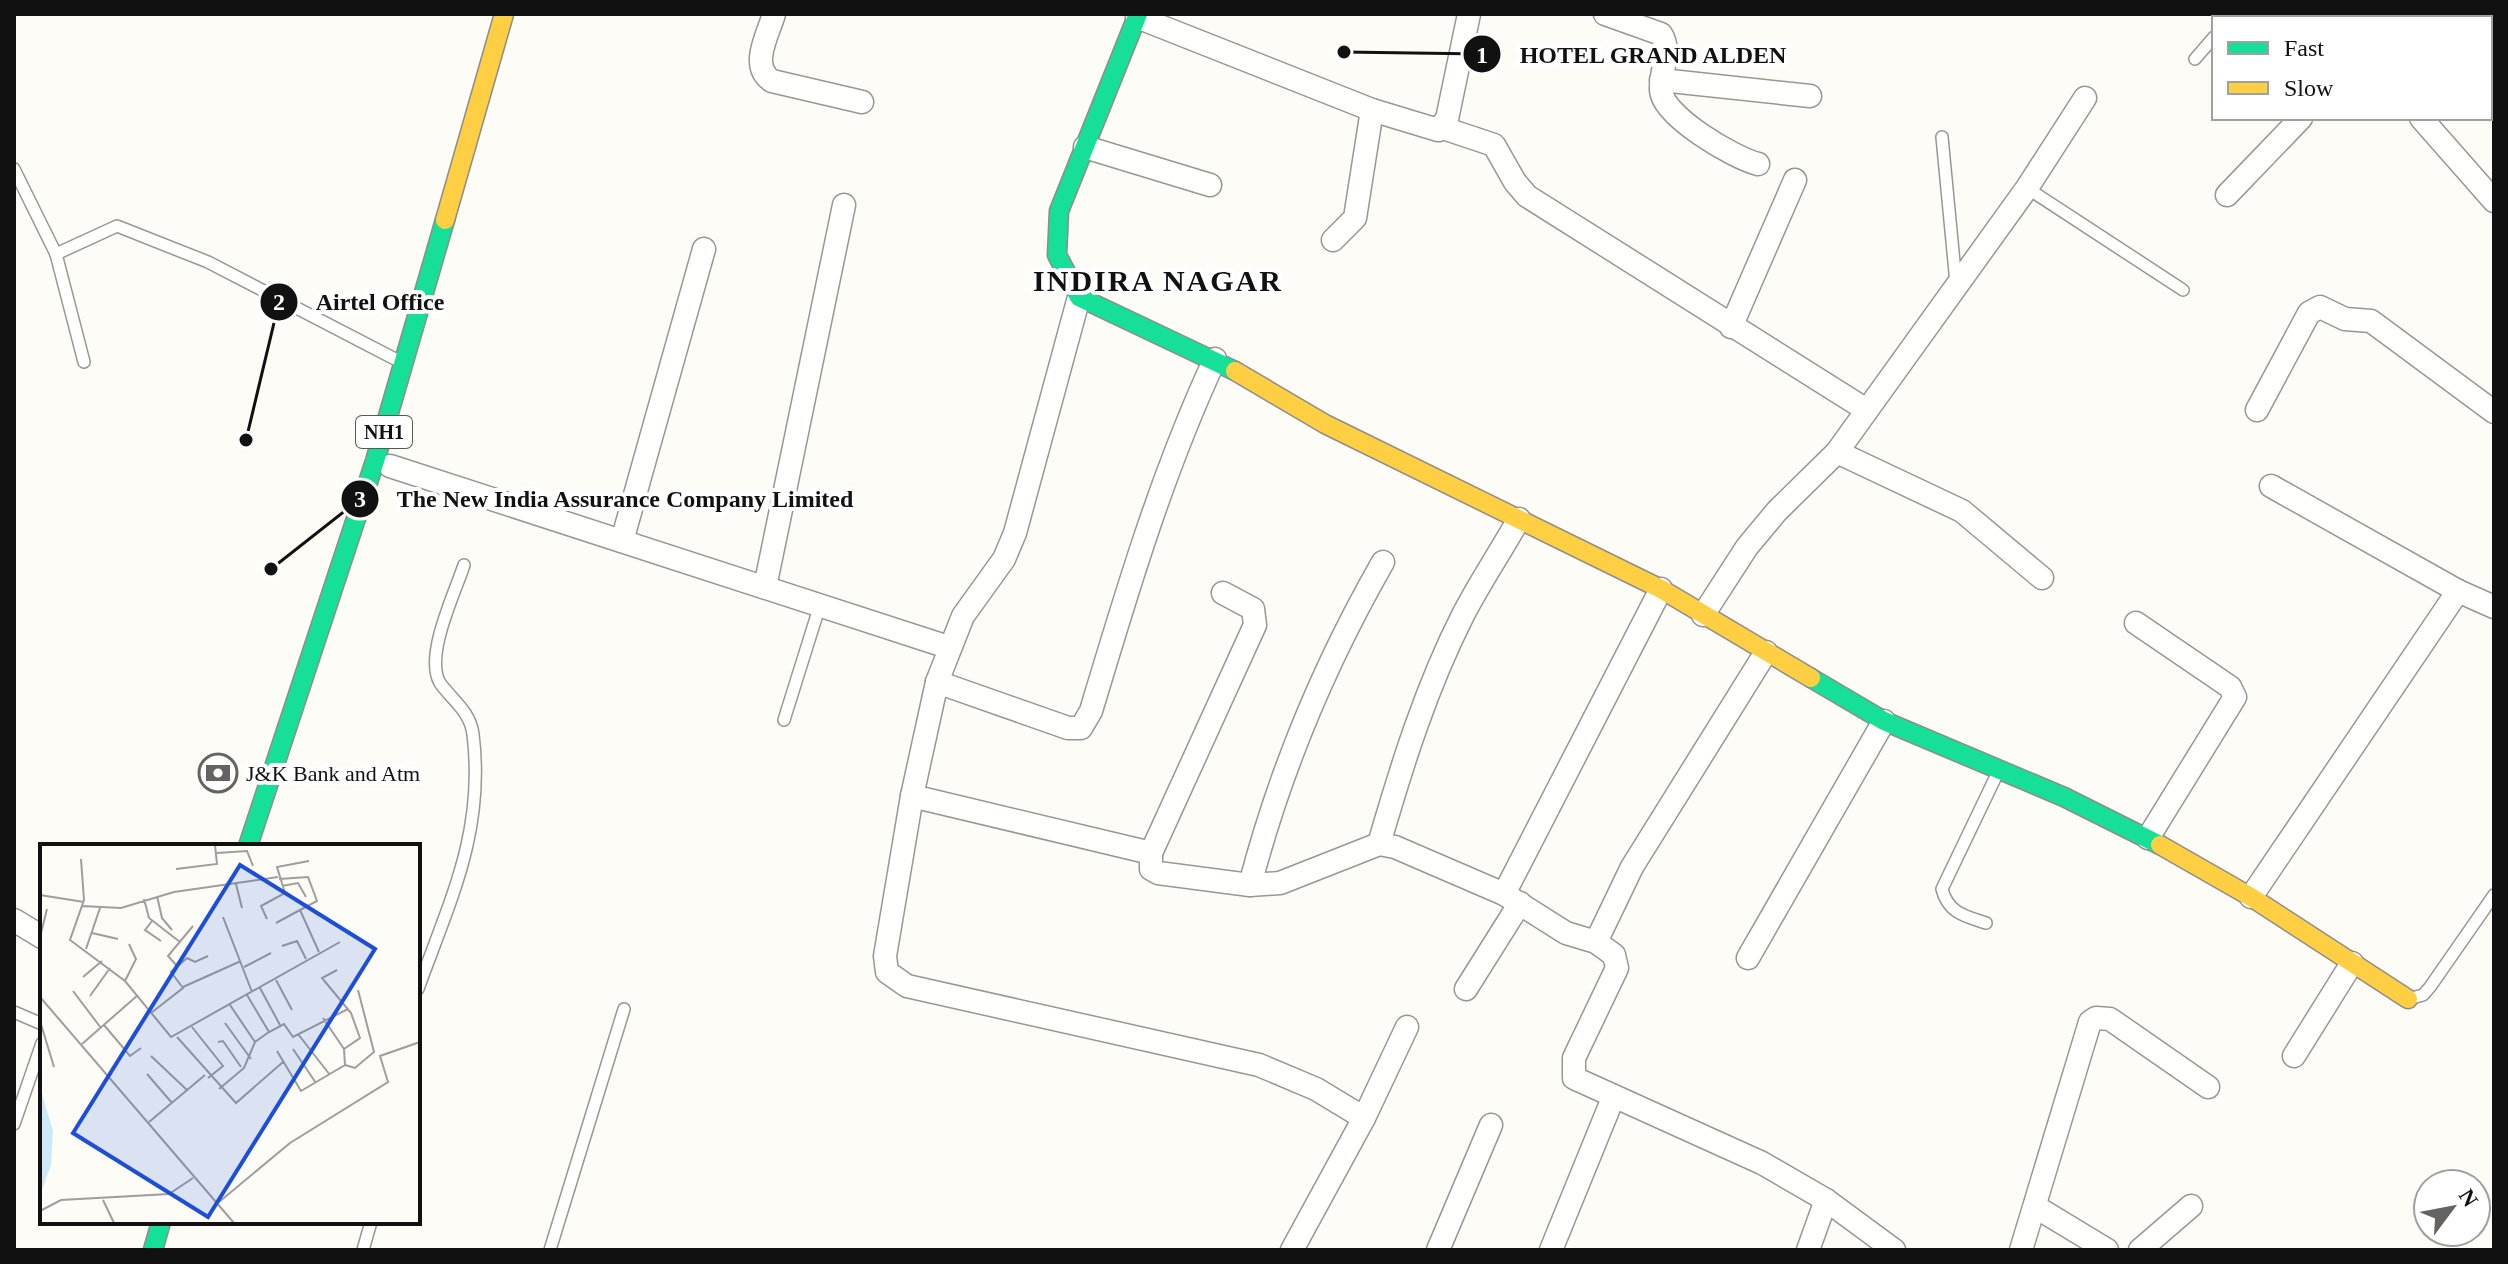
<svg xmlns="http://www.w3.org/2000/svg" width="2508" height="1264" viewBox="0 0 2508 1264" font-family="Georgia,serif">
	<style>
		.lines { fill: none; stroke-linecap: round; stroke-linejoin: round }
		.lane-casing { stroke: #979795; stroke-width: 14 }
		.street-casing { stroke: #979795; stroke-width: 25 }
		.fast-casing { stroke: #8e8d8b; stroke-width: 21 }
		.slow-casing { stroke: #8e8d8b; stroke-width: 21 }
		.lane { stroke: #fffffe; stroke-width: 11 }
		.street { stroke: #fffffe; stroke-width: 22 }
		.fast { stroke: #16e098; stroke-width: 18 }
		.slow { stroke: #ffcf43; stroke-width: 18 }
		.labels { text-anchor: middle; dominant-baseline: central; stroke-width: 8; stroke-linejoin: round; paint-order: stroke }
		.shield { fill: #fff; stroke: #585858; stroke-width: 2 }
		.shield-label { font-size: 20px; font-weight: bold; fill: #111 }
		.poi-label { font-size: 22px; fill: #111; stroke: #fff; text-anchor: start }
		.district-label { font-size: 30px; font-weight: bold; letter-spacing: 2px; fill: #111; stroke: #fff }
		.inset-road { fill: none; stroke: #9f9e9b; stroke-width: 2 }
		.view { fill: #1d4ed8; fill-opacity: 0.15; stroke: #1d4ed8; stroke-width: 4 }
		.inset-edge { fill: none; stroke: #111; stroke-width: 4 }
		.leader { fill: none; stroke: #111; stroke-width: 3 }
		.callout-dot { fill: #111; stroke: #fff; stroke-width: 3 }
		.mark-label { font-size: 24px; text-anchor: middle; font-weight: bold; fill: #fff }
		.callout-label { font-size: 24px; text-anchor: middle; font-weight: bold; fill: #111; stroke: #fff; stroke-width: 8; stroke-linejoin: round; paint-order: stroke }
	</style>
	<rect width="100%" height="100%" fill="#fdfcf7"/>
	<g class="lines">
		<defs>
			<g id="lane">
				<path d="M2230,18L2234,14"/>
				<path d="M2195,59L2214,37"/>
				<path d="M1942,137L1956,283"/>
				<path d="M14,169L56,254L117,226L208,262L395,359"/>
				<path d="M2027,188L2183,290"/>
				<path d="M56,254L84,362"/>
				<path d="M784,720L820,605"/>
				<path d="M1986,923C1965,916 1948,913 1942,889L1999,770"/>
				<path d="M418,989C450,900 485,832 473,734C470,711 452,700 440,683C424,656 455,593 464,565"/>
				<path d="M2408,999L2423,995L2430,987L2494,895"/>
				<path d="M14,1012L42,1024"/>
				<path d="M14,1124L42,1043"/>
				<path d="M363,1250L371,1222"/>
				<path d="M550,1250L624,1009"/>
			</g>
			<g id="street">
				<path d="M774,14C768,35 749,66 772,81L862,102"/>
				<path d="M1605,14L1661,34C1672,51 1660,71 1661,90C1662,116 1734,158 1758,164"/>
				<path d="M2330,14L2333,18"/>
				<path d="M1137,17L1372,110L1438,130L1447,119L1469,14"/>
				<path d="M1661,80L1810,96"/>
				<path d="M2421,118L2494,201"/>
				<path d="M1443,128L1494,145L1515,182L1527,196L1865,409"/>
				<path d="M1085,147L1210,185"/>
				<path d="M2227,195L2301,118"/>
				<path d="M1333,240L1355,218L1372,110"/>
				<path d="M1079,297L1015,533L1004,559L963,616L937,682L912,796L885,956L887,972L907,986L1259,1065L1316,1089L1364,1118"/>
				<path d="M1731,327L1795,180"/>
				<path d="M2257,410L2309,313L2320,307L2345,319L2371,321L2494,412"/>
				<path d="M1837,452L1962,511L2042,578"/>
				<path d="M390,466L948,647"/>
				<path d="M2271,486L2458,591"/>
				<path d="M622,541L704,249"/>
				<path d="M765,587L844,205"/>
				<path d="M1703,615L1747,547L1777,511L1837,452L2027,188L2085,98"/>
				<path d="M2136,623L2230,687L2235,697L2148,838"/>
				<path d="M937,682L1068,728H1081L1091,711C1127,591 1162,473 1215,359"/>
				<path d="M912,796L1151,853V869L1158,873L1250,885L1280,883L1379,844L1395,847L1504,894L1566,933L1596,942L1614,955L1617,968L1574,1058V1078L1762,1163L1826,1200L1894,1250"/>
				<path d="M1379,844C1402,765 1426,688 1463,615C1480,582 1501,551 1519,519"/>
				<path d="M1151,853L1255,625L1253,609L1223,593"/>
				<path d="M1250,885C1280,770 1324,665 1383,562"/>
				<path d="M1504,894L1661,589"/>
				<path d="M2251,897L2458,591L2494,607"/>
				<path d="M14,920L42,937"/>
				<path d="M1596,942L1632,867L1766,652"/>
				<path d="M1748,958L1884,721"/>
				<path d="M1466,989L1520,903"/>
				<path d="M2294,1056L2352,963"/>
				<path d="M2036,1207L2107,1250"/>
				<path d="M1292,1250L1364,1118L1407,1027"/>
				<path d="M1438,1250L1491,1125"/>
				<path d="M1551,1250L1613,1098"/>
				<path d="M1808,1250L1826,1200"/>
				<path d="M2021,1250L2090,1022L2096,1018L2110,1019L2208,1087"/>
				<path d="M2140,1250L2191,1206"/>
			</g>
			<g id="fast">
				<path d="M1138,14L1059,211L1057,255L1079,297L1235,371"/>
				<path d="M1811,678L1884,721L2064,797L2160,845"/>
				<path d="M248,846L375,461L445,220"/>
				<path d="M153,1250L161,1222"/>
			</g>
			<g id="slow">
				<path d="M445,220L504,14"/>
				<path d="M1235,371L1325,424L1661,589L1811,678"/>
				<path d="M2160,845L2251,897L2408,999"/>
			</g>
		</defs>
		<use href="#lane" class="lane-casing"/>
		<use href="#street" class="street-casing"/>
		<use href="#fast" class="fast-casing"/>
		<use href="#slow" class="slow-casing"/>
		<use href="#lane" class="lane"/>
		<use href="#street" class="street"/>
		<use href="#fast" class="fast"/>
		<use href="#slow" class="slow"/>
	</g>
	<defs>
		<symbol id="bank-ring" viewBox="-11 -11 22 22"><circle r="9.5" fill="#fff" stroke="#646362" stroke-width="1.5"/><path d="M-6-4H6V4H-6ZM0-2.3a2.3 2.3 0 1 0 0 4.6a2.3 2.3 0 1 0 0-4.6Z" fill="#646362"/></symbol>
	</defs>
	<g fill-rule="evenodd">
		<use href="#bank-ring" x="196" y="751" width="44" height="44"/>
	</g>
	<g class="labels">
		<rect class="shield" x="356" y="416" width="56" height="32" rx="6"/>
		<g class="shield-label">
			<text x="384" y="432">NH1</text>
		</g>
		<g class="poi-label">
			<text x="246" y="773">J&amp;K Bank and Atm</text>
		</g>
		<g class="district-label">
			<text x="1158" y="280">INDIRA NAGAR</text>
		</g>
	</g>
	<g transform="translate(40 844)">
		<rect width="380" height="380" fill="#fdfcf7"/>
		<path d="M0,243L13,287L11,321L0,351Z" fill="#cde8f7"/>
		<path class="inset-road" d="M177,9L207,7L213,22M41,15L44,56L30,96L85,137L131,193L300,98M136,25L177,20L175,1M239,35L268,33L277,57L260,66L279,108M196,40L202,64M242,42L258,39L266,53M0,51L44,58M117,52L122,74L132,86M104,55L109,74L140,98M42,62L81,64L134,48L238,33M183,73L212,148M227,75L221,62L245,49L237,23L269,17M112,77L105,86L121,97M236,79L260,66M52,89L78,95M0,93L7,65M242,102L257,97L266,115M46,105L60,64M137,122L128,112L153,82M204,123L231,109M297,126L282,134L311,169L320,194L304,205M43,133L62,117M236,136L252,166M85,137L96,115L89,100M143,143L201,117M220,144L240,181M33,147L61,184M207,151L229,188M50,152L70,124M0,153L194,379M190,161L215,198M111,169L143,144L131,128L147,114L155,118L168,112M0,177L14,223M185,179L211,215M64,181L90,212L101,204M152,183L183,222L168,234M258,190L290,231M137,193L196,259L243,218M178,198L183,197L201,223M42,200L98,151M253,205L276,239M237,207L261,247L305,221L304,205L283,174M111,212L147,246M305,221L315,224L334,208L318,146M107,230L132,259M179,245L204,224L215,198L229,188L244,180L253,193L308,165M109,278L165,231M63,356L74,379M179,358L250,299L348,238L340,212L380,198M0,367L21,356L129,350L153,334"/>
		<path class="view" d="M200,21L335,105L168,373L33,289Z"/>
		<rect width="380" height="380" class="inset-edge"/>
	</g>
	<path class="leader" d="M1344 52L1482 54M246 440L279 302M271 569L360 499"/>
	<g class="callout-dot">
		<circle cx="1344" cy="52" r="8"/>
		<circle cx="246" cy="440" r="8"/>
		<circle cx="271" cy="569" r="8"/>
		<circle cx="1482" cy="54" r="20"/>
		<circle cx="279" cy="302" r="20"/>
		<circle cx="360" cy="499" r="20"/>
	</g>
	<g class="mark-label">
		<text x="1482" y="63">1</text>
		<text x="279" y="310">2</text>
		<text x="360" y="507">3</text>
	</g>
	<g class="callout-label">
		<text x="1653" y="63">HOTEL GRAND ALDEN</text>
		<text x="380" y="310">Airtel Office</text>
		<text x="625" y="507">The New India Assurance Company Limited</text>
	</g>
	<rect width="2508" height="1264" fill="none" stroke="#111111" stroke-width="32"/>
	<rect x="2212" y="16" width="280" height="104" fill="#ffffff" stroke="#a0a0a0" stroke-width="2"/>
	<rect x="2228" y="42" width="40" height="12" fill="#16e098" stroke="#a0a0a0" stroke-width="2"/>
	<text x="2284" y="56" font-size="24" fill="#111111">Fast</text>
	<rect x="2228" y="82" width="40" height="12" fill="#ffcf43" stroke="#a0a0a0" stroke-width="2"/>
	<text x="2284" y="96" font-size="24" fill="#111111">Slow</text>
	<g transform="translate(2452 1208) rotate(58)"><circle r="38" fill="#ffffff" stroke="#a0a0a0" stroke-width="2"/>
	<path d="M0-6L14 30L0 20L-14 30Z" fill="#646362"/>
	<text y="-12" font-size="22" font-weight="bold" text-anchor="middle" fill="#111111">N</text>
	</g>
</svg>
